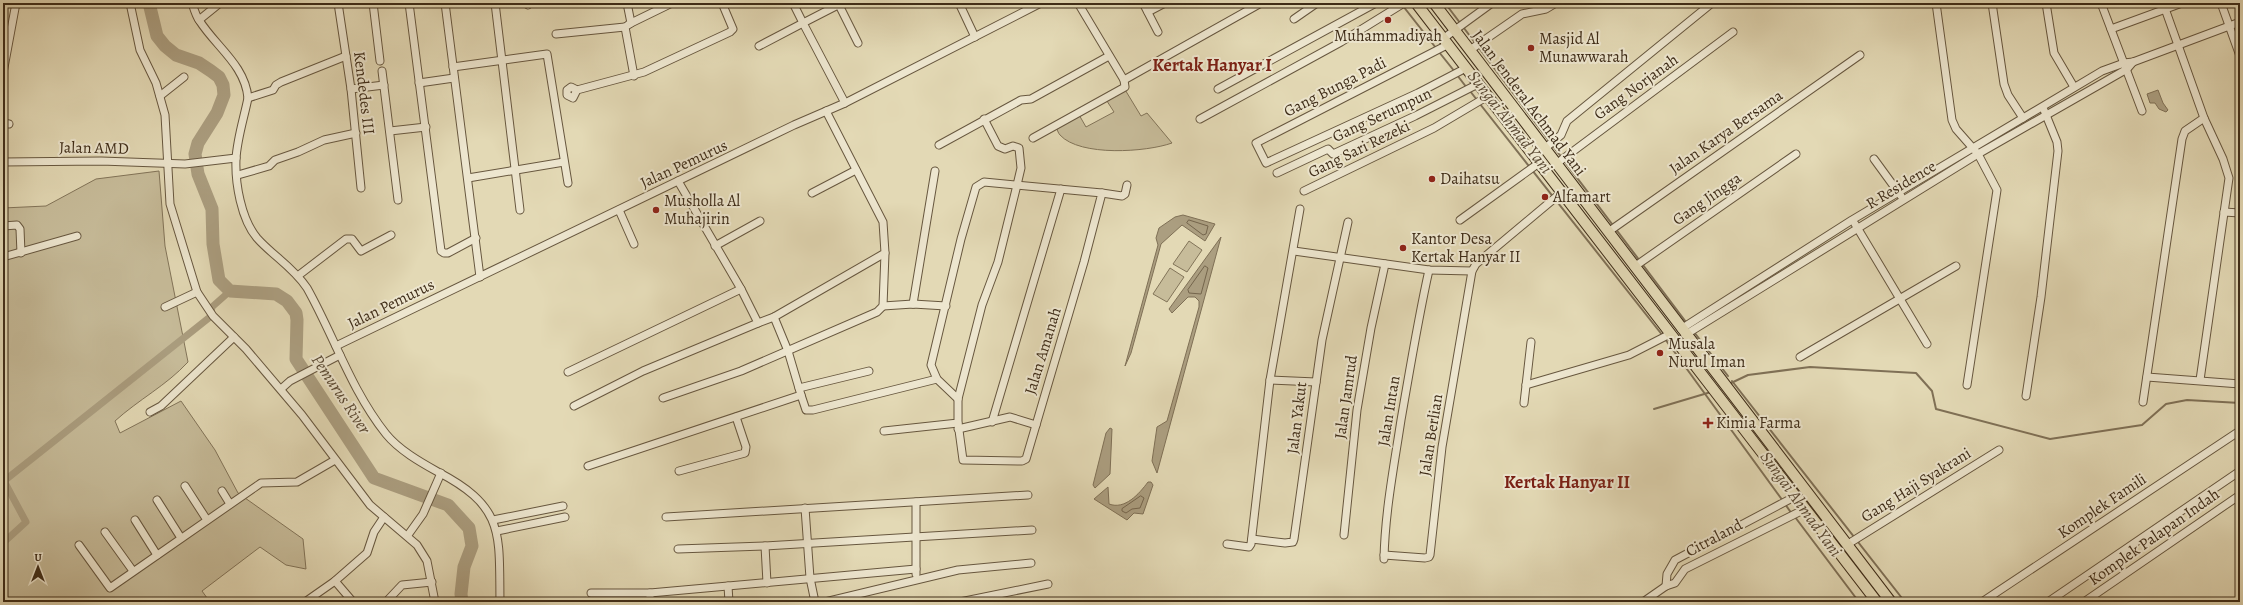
<svg xmlns="http://www.w3.org/2000/svg" width="2243" height="605" viewBox="0 0 2243 605" font-family="Alegreya,serif">
	<style>
		.green { fill: #c7bc9a; stroke: #827459 }
		.water { fill: #ab9e80; stroke: #7f7056 }
		.lines { fill: none; stroke-linecap: round; stroke-linejoin: round }
		.shore { stroke: #74654c; stroke-width: 1 }
		.stream { stroke: #7f7056; stroke-width: 2 }
		.canal { stroke: #ab9e80; stroke-width: 7 }
		.river { stroke: #ab9e80; stroke-width: 13 }
		.minor-casing { stroke: #67573f; stroke-width: 9 }
		.highway-casing { stroke: #3e2c18; stroke-width: 12 }
		.minor { stroke: #ede6cf; stroke-width: 7 }
		.highway { stroke: #e3d9b5; stroke-width: 10 }
		.poi-dot { fill: #8f2418; stroke: #ede6cf; stroke-width: 1.5 }
		.labels { text-anchor: middle; dominant-baseline: central; stroke-width: 4; stroke-linejoin: round; paint-order: stroke }
		.poi-label { font-size: 16px; fill: #3e2c18; stroke: #ede6cf; text-anchor: start }
		.street-label { font-size: 16px; fill: #3e2c18; stroke: #ede6cf }
		.water-label { font-size: 17px; font-style: italic; fill: #594832; stroke: #ede6cf }
		.quarter-label { font-size: 18px; font-weight: bold; fill: #7a1f14; stroke: #ede6cf }
	</style>
	<rect width="100%" height="100%" fill="#e3d9b5"/>
	<filter id="stains"><feTurbulence type="fractalNoise" baseFrequency=".005" numOctaves="4"/><feColorMatrix values="0 0 0 0 .2 0 0 0 0 .09 0 0 0 0 .02 0 0 0 .5 -.17"/></filter>
	<radialGradient id="worn" r=".72"><stop offset=".6" stop-color="#630" stop-opacity="0"/><stop offset="1" stop-color="#630" stop-opacity=".3"/></radialGradient>
	<g class="green">
		<path d="M1124,88L1141,116L1147,113L1172,143C1147,152 1080,157 1060,135C1058,133 1057,129 1056,126L1078,113L1086,127L1114,112L1105,98Z"/>
		<path d="M159,171L165,246L188,362C167,385 138,400 115,421L120,433L181,401L215,450L238,493L303,539L306,569L286,565L260,547L202,591L210,602H3V208L46,206L96,179Z"/>
		<path d="M1189,241L1202,250L1187,272L1173,264Z"/>
		<path d="M1170,268L1184,277L1167,302L1153,294Z"/>
	</g>
	<g class="water">
		<path d="M2158,90L2163,103L2168,110L2166,112L2159,109L2155,103H2150L2147,94Z"/>
		<path d="M1183,215L1215,224L1205,241L1182,225L1161,244L1131,353L1125,366L1158,245L1156,238L1159,228L1175,217Z"/>
		<path d="M1221,237L1157,473L1152,461L1157,427L1167,421L1199,307V301L1195,297H1188L1172,313L1169,309Z"/>
		<path d="M1110,428L1112,429L1110,474L1095,488L1093,485L1106,433Z"/>
		<path d="M1148,482H1151L1153,485L1143,514L1134,513L1127,520L1094,499L1108,487L1109,504C1125,510 1139,494 1148,482Z"/>
	</g>
	<g class="lines">
		<g class="shore">
			<path d="M1189,220L1208,226L1206,234L1203,235L1187,223Z"/>
			<path d="M1205,266L1208,268L1201,294L1189,293L1188,290Z"/>
			<path d="M1141,496L1144,498L1140,508L1132,509L1126,513L1122,511V509Z"/>
		</g>
		<g class="stream">
			<path d="M1445,3L1686,322"/>
			<path d="M1403,6L1436,48"/>
			<path d="M1439,52L1455,72"/>
			<path d="M1457,75L1467,88"/>
			<path d="M1470,91L1477,100"/>
			<path d="M1480,104L1663,336"/>
			<path d="M1694,332L1728,376"/>
			<path d="M1665,339L1783,501"/>
			<path d="M1732,381L1905,602"/>
			<path d="M1729,384L1748,375L1810,367L1916,373L1932,391L1936,409L2050,439L2142,425L2166,404L2187,400L2240,403"/>
			<path d="M1654,409L1711,392"/>
			<path d="M1785,504L1792,514"/>
			<path d="M1795,517L1859,602"/>
		</g>
		<path class="canal" d="M3,543L26,522L4,481L210,317L212,307L230,291"/>
		<path class="river" d="M149,3L157,36L165,46L176,55L199,63L211,71L219,77L223,85L224,95L217,113L198,143L195,154L198,174L212,209L213,244L219,280L230,291L276,294L287,301L296,313L297,320L296,359L374,478L448,505L469,528L472,546L464,567L461,594L462,602"/>
		<defs>
			<g id="minor">
				<path d="M130,3L140,50L156,83L165,115L170,204L197,292L213,316L246,349L302,415L370,505L417,545L427,561L435,602"/>
				<path d="M192,3C194,9 196,16 199,20C216,47 245,65 248,98C244,118 237,139 236,159C235,183 241,219 257,238C273,256 293,267 307,288C334,336 351,390 386,434C399,450 420,462 438,472C505,507 499,533 500,602"/>
				<path d="M338,3L351,89L361,188"/>
				<path d="M373,3L380,61"/>
				<path d="M409,3L441,251L444,253H448L476,238"/>
				<path d="M445,3L480,277"/>
				<path d="M495,3L520,210"/>
				<path d="M527,3L528,5"/>
				<path d="M627,3L631,23L628,25"/>
				<path d="M793,3L803,23L842,3"/>
				<path d="M959,3L975,37"/>
				<path d="M1143,3L1158,32"/>
				<path d="M1936,3L1952,120L1956,129L1978,154L1997,190L1967,385"/>
				<path d="M1992,3L2004,84L2008,95L2023,118"/>
				<path d="M2046,3L2054,53L2074,87"/>
				<path d="M2101,3L2142,111"/>
				<path d="M2163,3L2204,118L2223,159L2229,178L2200,380"/>
				<path d="M2221,3L2240,56"/>
				<path d="M839,5L858,43"/>
				<path d="M1148,12L1165,3"/>
				<path d="M1294,19L1317,3"/>
				<path d="M199,20L220,3"/>
				<path d="M631,23L672,3"/>
				<path d="M625,27L634,76"/>
				<path d="M2111,29L2182,3"/>
				<path d="M556,34L625,27"/>
				<path d="M1444,38L1492,3"/>
				<path d="M1449,44L1256,143L1266,163L1418,93L1466,68"/>
				<path d="M759,46L803,23L845,103"/>
				<path d="M1470,50L1522,14L1546,9L1556,3"/>
				<path d="M453,67L547,54L568,183"/>
				<path d="M382,71L398,200"/>
				<path d="M3,73L16,3"/>
				<path d="M1124,80L1261,3"/>
				<path d="M419,83L454,78"/>
				<path d="M351,89L384,85"/>
				<path d="M1218,89L1376,3"/>
				<path d="M577,90L573,98L567,95V90L571,87L577,90L644,72L730,32L733,29L722,3"/>
				<path d="M160,96L184,77"/>
				<path d="M248,98L273,90L276,85L281,82L346,56"/>
				<path d="M1200,119L1341,42L1404,3"/>
				<path d="M3,123L9,124"/>
				<path d="M390,131L426,127"/>
				<path d="M1033,138L1125,87L1124,80L1078,3"/>
				<path d="M939,145L1021,100L1031,99L1109,56"/>
				<path d="M1544,149L1561,135L1567,121L1712,3"/>
				<path d="M1874,159L1901,196"/>
				<path d="M3,162L101,161L185,164L236,158"/>
				<path d="M1556,164L1733,32"/>
				<path d="M1277,173L1328,149L1333,154L1415,116L1478,84"/>
				<path d="M238,175L269,166L275,160L298,152L324,140L356,133"/>
				<path d="M468,178L564,162"/>
				<path d="M1304,191L1434,128L1488,96"/>
				<path d="M812,193L856,170"/>
				<path d="M1102,193L1122,196L1125,194L1127,185"/>
				<path d="M619,210L634,244"/>
				<path d="M2224,212L2240,213"/>
				<path d="M1460,220L1539,163"/>
				<path d="M1855,224L1927,344"/>
				<path d="M3,226L17,225L20,229L21,253"/>
				<path d="M1608,232L1860,55"/>
				<path d="M715,246L760,221"/>
				<path d="M1294,251L1429,270L1472,271"/>
				<path d="M3,257L77,236"/>
				<path d="M1634,267L1796,154"/>
				<path d="M299,275L346,239H352L361,251L391,235"/>
				<path d="M913,304L935,171"/>
				<path d="M883,306L913,304L946,306"/>
				<path d="M165,307L197,292"/>
				<path d="M758,323L774,317L885,253L883,222L826,111"/>
				<path d="M1681,329L1852,220L2102,71L2124,63L2133,62L2240,22"/>
				<path d="M1685,335L1978,154L2127,69L2133,62"/>
				<path d="M336,346L794,125L845,103L1041,3"/>
				<path d="M1800,357L1956,266"/>
				<path d="M568,372L741,289"/>
				<path d="M2147,377L2240,384"/>
				<path d="M1270,380L1316,382"/>
				<path d="M1526,385L1629,355L1670,334"/>
				<path d="M799,388L869,371"/>
				<path d="M281,389L290,381L340,355"/>
				<path d="M801,395L806,410H813L937,379"/>
				<path d="M2026,396L2041,297L2058,151L2057,142L2044,110"/>
				<path d="M663,398L741,371L877,312L883,306L885,253"/>
				<path d="M2143,402L2182,139L2185,131L2204,118"/>
				<path d="M1524,403L1531,342"/>
				<path d="M574,406L643,371L758,323L741,289L678,181"/>
				<path d="M150,412L161,406L234,337"/>
				<path d="M992,422L1061,189"/>
				<path d="M958,423L963,460L1022,461L1026,459L1084,262L1102,193L984,182L976,187L961,239L931,365L937,379L958,399"/>
				<path d="M958,429L1010,417L1036,425"/>
				<path d="M884,431L958,423V399L982,305L998,262L1017,185L1021,168L1019,148L1013,146L1005,149L998,146L984,119"/>
				<path d="M588,466L801,395L788,351L774,317"/>
				<path d="M679,471L745,453L746,447L736,417"/>
				<path d="M185,486L207,520"/>
				<path d="M222,491L230,504"/>
				<path d="M157,500L181,538"/>
				<path d="M916,502V574"/>
				<path d="M805,508L810,578L815,602"/>
				<path d="M666,517L1028,495"/>
				<path d="M135,520L157,555"/>
				<path d="M493,520L563,506"/>
				<path d="M497,531L565,517"/>
				<path d="M105,532L133,571"/>
				<path d="M408,535L423,514L441,473"/>
				<path d="M1344,535L1357,410L1371,328L1385,264"/>
				<path d="M1252,539L1285,543L1293,542L1294,539L1322,340L1348,222"/>
				<path d="M1227,544L1249,547L1251,544L1270,380L1300,209"/>
				<path d="M1848,544L1999,450"/>
				<path d="M79,545L110,588L261,483L297,482L335,460"/>
				<path d="M765,546L767,583"/>
				<path d="M678,549L765,546L1032,530"/>
				<path d="M1384,555L1425,558L1429,557L1430,555L1442,447L1472,271L1476,264L1562,192"/>
				<path d="M1384,559C1385,512 1394,466 1401,420C1410,369 1418,319 1429,270"/>
				<path d="M335,581L353,602"/>
				<path d="M728,586L729,602"/>
				<path d="M1666,586L1667,574L1675,560L1796,496"/>
				<path d="M591,593H650"/>
				<path d="M305,602L335,581L367,553L374,532L384,517"/>
				<path d="M386,602L402,585L432,582"/>
				<path d="M650,602V593L916,569"/>
				<path d="M825,602L958,570L1031,563"/>
				<path d="M960,602L1048,584"/>
				<path d="M1643,602L1666,586L1675,583L1685,569L1805,509"/>
				<path d="M1982,602L2238,432"/>
				<path d="M2048,602L2240,471"/>
				<path d="M2084,602L2240,495"/>
			</g>
			<g id="highway">
				<path d="M1416,3L1877,602"/>
				<path d="M1434,3L1891,602"/>
			</g>
		</defs>
		<use href="#minor" class="minor-casing"/>
		<use href="#highway" class="highway-casing"/>
		<use href="#minor" class="minor"/>
		<use href="#highway" class="highway"/>
	</g>
	<g class="poi-dot">
		<circle cx="1388" cy="20" r="4"/>
		<circle cx="1531" cy="48" r="4"/>
		<circle cx="1432" cy="179" r="4"/>
		<circle cx="1545" cy="197" r="4"/>
		<circle cx="656" cy="210" r="4"/>
		<circle cx="1403" cy="248" r="4"/>
		<circle cx="1660" cy="353" r="4"/>
		<path d="M1706 417h4v4h4v4h-4v4h-4v-4h-4v-4h4z"/>
	</g>
	<g class="labels">
		<g class="poi-label">
			<text x="1388" y="36" text-anchor="middle">Muhammadiyah</text>
			<text x="1539" y="39">Masjid Al<tspan x="1539" dy="18">Munawwarah</tspan></text>
			<text x="1440" y="179">Daihatsu</text>
			<text x="1553" y="197">Alfamart</text>
			<text x="664" y="201">Musholla Al<tspan x="664" dy="18">Muhajirin</tspan></text>
			<text x="1411" y="239">Kantor Desa<tspan x="1411" dy="18">Kertak Hanyar II</tspan></text>
			<text x="1668" y="344">Musala<tspan x="1668" dy="18">Nurul Iman</tspan></text>
			<text x="1716" y="423">Kimia Farma</text>
		</g>
		<g class="street-label">
			<text transform="translate(1335 87) rotate(-27)">Gang Bunga Padi</text>
			<text transform="translate(1636 87) rotate(-36)">Gang Norjanah</text>
			<text transform="translate(364 93) rotate(83)">Kendedes III</text>
			<text transform="translate(1529 103) rotate(53)">Jalan Jenderal Achmad Yani</text>
			<text transform="translate(1382 115) rotate(-25)">Gang Serumpun</text>
			<text transform="translate(1726 132) rotate(-35)">Jalan Karya Bersama</text>
			<text transform="translate(94 148) rotate(1)">Jalan AMD</text>
			<text transform="translate(1359 149) rotate(-26)">Gang Sari Rezeki</text>
			<text transform="translate(684 164) rotate(-25)">Jalan Pemurus</text>
			<text transform="translate(1901 185) rotate(-31)">R Residence</text>
			<text transform="translate(1707 199) rotate(-35)">Gang Jingga</text>
			<text transform="translate(391 304) rotate(-26)">Jalan Pemurus</text>
			<text transform="translate(1043 351) rotate(-73)">Jalan Amanah</text>
			<text transform="translate(1346 397) rotate(-82)">Jalan Jamrud</text>
			<text transform="translate(1389 411) rotate(-81)">Jalan Intan</text>
			<text transform="translate(1297 418) rotate(-83)">Jalan Yakut</text>
			<text transform="translate(1431 435) rotate(-81)">Jalan Berlian</text>
			<text transform="translate(1916 485) rotate(-32)">Gang Haji Syakrani</text>
			<text transform="translate(2102 506) rotate(-34)">Komplek Famili</text>
			<text transform="translate(2154 537) rotate(-35)">Komplek Palapan Indah</text>
			<text transform="translate(1714 538) rotate(-28)">Citraland</text>
		</g>
		<g class="water-label">
			<text transform="translate(1510 122) rotate(52)">Sungai Ahmad Yani</text>
			<text transform="translate(341 394) rotate(56)">Pemurus River</text>
			<text transform="translate(1801 504) rotate(54)">Sungai Ahmad Yani</text>
		</g>
		<g class="quarter-label">
			<text x="1212" y="65">Kertak Hanyar I</text>
			<text x="1567" y="482">Kertak Hanyar II</text>
		</g>
	</g>
	<rect width="2243" height="605" fill="none" stroke="#e3d9b5" stroke-width="16"/>
	<rect x="4" y="4" width="2235" height="597" fill="none" stroke="#3e2c18" stroke-width="2"/>
	<rect x="8" y="8" width="2227" height="589" fill="none" stroke="#3e2c18"/>
	<g transform="translate(38 567)" stroke="#ede6cf" stroke-width="3" paint-order="stroke">
	<path d="M0-3L7 15L0 10L-7 15Z" fill="#3e2c18"/>
	<text y="-6" font-size="11" font-weight="bold" text-anchor="middle" fill="#3e2c18">U</text>
	</g>
	<rect width="100%" height="100%" filter="url(#stains)"/>
	<rect width="100%" height="100%" fill="url(#worn)"/>
</svg>
